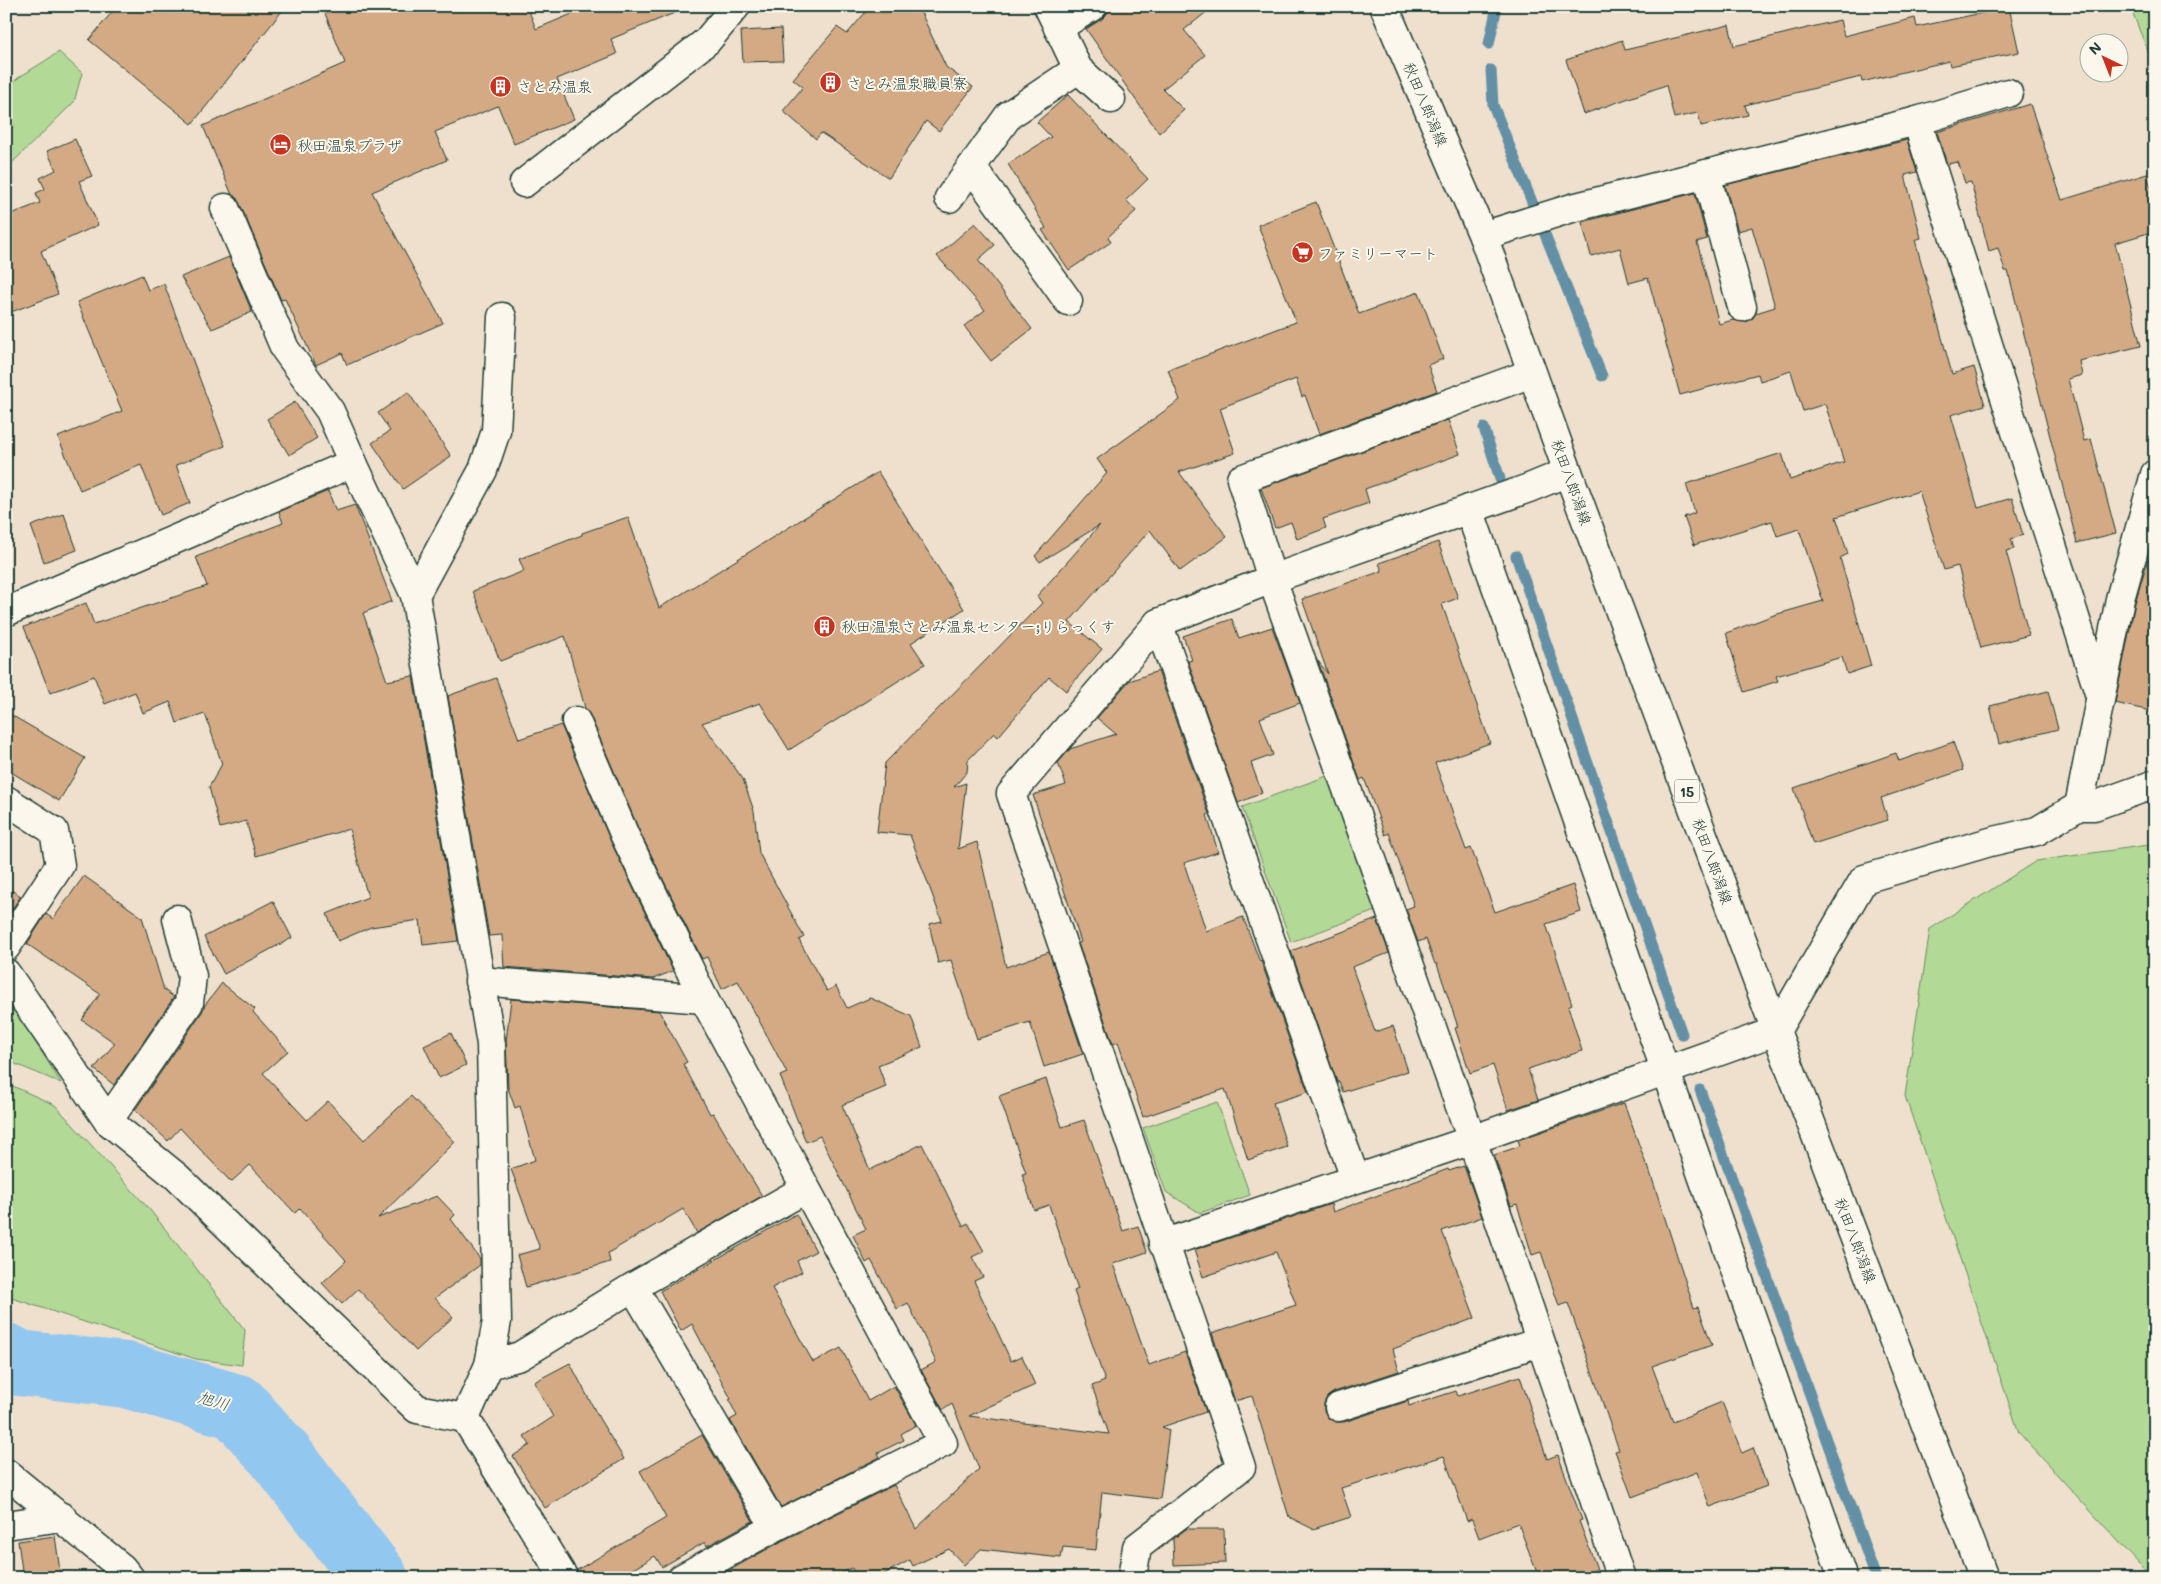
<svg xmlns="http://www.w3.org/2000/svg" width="2161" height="1584" viewBox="0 0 2161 1584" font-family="Mali,'Klee One',sans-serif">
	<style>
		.green { fill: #b2d995; stroke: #688b64 }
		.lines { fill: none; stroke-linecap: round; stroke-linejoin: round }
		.stream { stroke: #6490a5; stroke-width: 11 }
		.river { stroke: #92c7f0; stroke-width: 66 }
		.building { fill: #d4aa85; stroke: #1f3d34 }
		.minor-casing { stroke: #1f3d34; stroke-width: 31 }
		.primary-casing { stroke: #1f3d34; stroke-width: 31 }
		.minor { stroke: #fbf7ec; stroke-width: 28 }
		.primary { stroke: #fbf7ec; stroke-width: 28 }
		.labels { text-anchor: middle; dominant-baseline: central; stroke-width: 4; stroke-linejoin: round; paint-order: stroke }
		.shield { fill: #fbf7ec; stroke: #61756b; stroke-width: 1 }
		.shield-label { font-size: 14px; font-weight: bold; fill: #1f3d34 }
		.poi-label { font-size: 15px; fill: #1f3d34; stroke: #fbf7ec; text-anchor: start }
		.street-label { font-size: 15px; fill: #1f3d34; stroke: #fbf7ec }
		.water-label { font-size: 16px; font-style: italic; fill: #36595a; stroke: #fbf7ec }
	</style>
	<rect width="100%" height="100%" fill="#efe0cd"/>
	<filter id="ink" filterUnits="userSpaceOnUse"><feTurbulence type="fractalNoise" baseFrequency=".02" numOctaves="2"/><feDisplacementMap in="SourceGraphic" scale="10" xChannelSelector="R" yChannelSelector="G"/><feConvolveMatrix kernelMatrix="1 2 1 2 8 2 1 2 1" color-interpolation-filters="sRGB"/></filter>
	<g filter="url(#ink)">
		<g class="green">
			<path d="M2130,6H2155V70Z"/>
			<path d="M59,52L82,73L74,102L6,169V89L18,78Z"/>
			<path d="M1327,776L1375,911L1291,942L1242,807Z"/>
			<path d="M2155,844V1578H2152L2019,1433L1905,1096L1930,929L2036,861Z"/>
			<path d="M6,998L9,999L61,1083L6,1060Z"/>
			<path d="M6,1083L55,1105L150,1210L245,1330L242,1365L196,1359L6,1296Z"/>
			<path d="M1217,1102L1250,1195L1200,1213L1166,1192L1143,1128Z"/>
		</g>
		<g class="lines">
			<g class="stream">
				<path d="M1489,44L1497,6"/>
				<path d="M1491,70L1493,105L1602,376"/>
				<path d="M1484,428L1500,479"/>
				<path d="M1516,556L1682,1034"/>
				<path d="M1700,1090L1876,1578"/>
			</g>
			<path class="river" d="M6,1356L19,1363L126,1375L237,1407L279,1454L375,1578"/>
		</g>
		<g class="building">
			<path d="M117,6H286L192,124L89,40Z"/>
			<path d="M322,6H527L536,29L591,6L689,7L611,39L617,54L557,79L574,119L514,144L498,106L435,132L447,160L372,192L443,323L347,365L342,353L316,365L285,299L281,300L239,202L232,195L203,126L345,63Z"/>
			<path d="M871,6H918L946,67L973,87L939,131L926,121L889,178L821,133L816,139L783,111L803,87L793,79L837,27L847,34Z"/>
			<path d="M1108,6H1214L1184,30L1205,55L1163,89L1184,110L1159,133L1086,29L1102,19L1107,14Z"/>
			<path d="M2009,7L2019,52L1950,66L1949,61L1862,82L1861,77L1745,105L1748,115L1701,126L1698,113L1674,118L1666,85L1584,114L1566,60L1622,40L1625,50L1729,25L1734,46L1840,20L1844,36L1915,18L1917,27Z"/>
			<path d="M781,29L783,61L743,62L741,31Z"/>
			<path d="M1068,95L1148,179L1126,200L1136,211L1108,237L1111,242L1069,270L1042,230L1046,228L1008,164L1051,137L1037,122Z"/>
			<path d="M2030,104L2062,200L2147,174L2155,201V231L2115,243L2141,346L2079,361L2082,375L2068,379L2084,441L2091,439L2116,533L2077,543L2008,271H2005L1998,248L1989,251L1971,182L1965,183L1958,162L1947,164L1937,132Z"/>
			<path d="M75,139L92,176L79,181L98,225L41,251L58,294L6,314V216L40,203L36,193L45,189L40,178L56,170L47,151Z"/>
			<path d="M1907,140L1917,172L1905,175L1921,238L1915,240L1952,374L1974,367L1985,405L1951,415L1978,508L2012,498L2023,535L2011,539L2014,549L2006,551L2029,635L1981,648L1958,566L1944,570L1919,491L1836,517L1848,554L1840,558L1871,666L1847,674L1842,657L1776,676L1778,681L1744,692L1726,633L1774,615L1823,601L1799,529L1777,536L1772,521L1694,545L1684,517L1695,513L1686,484L1782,453L1790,480L1844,462L1825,404L1803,411L1791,371L1760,381L1758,374L1680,395L1648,278L1629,283L1620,248L1591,256L1582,222L1695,193L1707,239L1697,242L1719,324L1733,320L1746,322L1753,318L1756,313L1775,307L1752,227L1738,231L1725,185Z"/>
			<path d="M1316,202L1359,314L1419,292L1443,359L1428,365L1437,391L1319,434L1305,395L1302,397L1296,379L1220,408L1235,453L1179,472L1227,537L1180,571L1150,530L1069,622L1102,649L1066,691L1049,677L998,737L994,733L968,760L967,772L954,787L966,783L958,849L977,842L1006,967L1049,952L1083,1054L1044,1067L1030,1022L977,1039L951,960L938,963L929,924L942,921L910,835L877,832L885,763L1042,603L1037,596L1100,525L1040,562L1035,556L1107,473L1097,459L1180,400L1168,370L1296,322L1258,225Z"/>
			<path d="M975,223L995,245L978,260L1032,329L991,361L964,326L985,310L937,256Z"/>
			<path d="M229,257L252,312L212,329L181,277Z"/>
			<path d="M142,275L148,290L164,284L225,446L176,465L190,503L161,515L141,465L80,490L58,437L122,411L77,302Z"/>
			<path d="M408,392L451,456L403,489L372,443L390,431L378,413Z"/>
			<path d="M295,402L317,438L289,455L267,419Z"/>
			<path d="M1448,420L1460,454L1365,489L1369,503L1323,519L1326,528L1297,539L1291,522L1275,528L1261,488Z"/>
			<path d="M878,472L964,609L911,643L925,664L789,750L760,703L702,723L743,779L754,811L759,853L804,937L799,940L827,991L836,986L847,1008L870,998L911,1016L922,1047L878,1065L886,1087L842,1105L870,1170L922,1144L963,1226L968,1223L984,1251L972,1257L983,1277L974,1281L1011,1361L1022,1356L1035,1385L969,1416L1109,1434L1092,1386L1105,1381L1074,1291L1078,1289L1049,1205L1034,1210L1022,1174L1026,1173L999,1096L1046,1079L1062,1127L1084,1120L1123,1231L1138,1226L1147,1252L1113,1264L1149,1365L1185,1352L1206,1412L1162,1427L1169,1430L1160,1499L1102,1492L1096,1550L1063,1547L1061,1558L981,1549L964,1565L949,1549L913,1566L910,1560L877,1578H857L852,1568L832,1578H722L721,1575L782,1541L894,1485L916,1529L979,1469L952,1404L943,1410L921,1370L936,1362L908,1303L897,1309L871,1260L866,1263L853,1235L866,1229L820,1136L806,1142L780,1076L787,1073L738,981L722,989L707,957L702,959L639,830L590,715L585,708L565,636L500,661L473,591L524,571L519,559L582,535V533L628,517L659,608Z"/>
			<path d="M328,491L336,511L355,505L392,601L363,613L387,681L413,676L458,941L423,945L420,920L371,927L338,941L327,914L368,897L349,829L256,856L246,821L220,828L209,787L222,764L205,714L177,723L170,702L143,713L135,692L105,704L94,676L50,693L24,627L86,603L94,624L207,586L196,557L283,523L279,512Z"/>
			<path d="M64,514L77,550L44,562L31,526Z"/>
			<path d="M1438,542L1458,598L1442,604L1490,743L1435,763L1466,850L1471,848L1495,912L1573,885L1581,912L1546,924L1572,1004L1568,1006L1582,1051L1528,1069L1538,1100L1508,1110L1493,1065L1470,1073L1455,1028L1458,1027L1437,964H1435L1426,939L1418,942L1406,909L1414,906L1389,833L1385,835L1364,778L1360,780L1318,661L1328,674L1302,599L1382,571L1379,563Z"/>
			<path d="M2148,559H2155V712L2115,703L2135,603Z"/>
			<path d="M1232,619L1239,638L1272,627L1300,703L1260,718L1273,755L1251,763L1262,793L1238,803L1188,661L1192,660L1183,636Z"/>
			<path d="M1158,671L1209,814L1207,815L1218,852L1184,863L1206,931L1243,917L1260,962L1261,961L1308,1092L1273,1103L1287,1147L1248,1160L1225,1089L1143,1117L1118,1042L1113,1044L1078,943L1081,942L1033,795L1066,785L1058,763L1070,749L1116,734L1097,718L1129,681Z"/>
			<path d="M496,678L519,739L561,725L611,842L673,971L653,979L504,967L502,935L489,936L448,696Z"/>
			<path d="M2048,691L2058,729L1999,744L1990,706Z"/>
			<path d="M6,712L85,758L59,801L6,769Z"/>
			<path d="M1953,742L1963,770L1881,798L1888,820L1813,844L1794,788L1896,753L1899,761Z"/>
			<path d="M84,876L142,917L164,990L174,997L114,1085L94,1069L115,1043L82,1020L100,994L27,944L46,914L53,919Z"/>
			<path d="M6,887L21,896L6,918Z"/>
			<path d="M273,901L292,938L224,974L204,937Z"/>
			<path d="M1377,919L1389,953L1352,967L1375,1032L1393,1026L1408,1071L1343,1092L1339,1081L1337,1082L1291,951Z"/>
			<path d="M222,983L255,1009L253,1012L288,1051L263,1073L307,1120L328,1101L364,1140L411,1096L455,1142L378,1218L437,1196L455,1215L451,1219L480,1259V1265L435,1298L453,1317L416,1351L358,1289L342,1304L322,1283L346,1261L345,1259L300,1208L295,1213L250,1165L231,1182L180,1128L168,1141L135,1110L202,1012L205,1005Z"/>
			<path d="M511,999L659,1011L687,1062L683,1064L710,1114L713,1113L762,1196L697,1233L683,1209L608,1253L610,1262L526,1287L517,1255L540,1249L511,1169L535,1160L520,1106L515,1108L508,1088L506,1041Z"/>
			<path d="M451,1033L466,1065L439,1078L424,1046Z"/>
			<path d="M1624,1103L1647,1167L1648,1166L1694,1308L1698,1307L1712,1345L1652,1366L1673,1422L1722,1402L1742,1453L1753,1448L1767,1486L1710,1507L1697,1472L1632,1497L1615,1451L1619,1450L1568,1303L1559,1306L1541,1252L1532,1255L1517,1204L1511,1206L1494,1155L1520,1146L1518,1140Z"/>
			<path d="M1464,1166L1482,1217L1442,1231L1475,1318L1393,1349L1399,1371L1334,1392L1327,1397L1324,1403V1411L1329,1419L1336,1422H1344L1408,1401L1409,1406L1456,1391L1458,1396L1520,1376L1547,1459L1558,1455L1582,1520L1579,1521L1597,1569L1576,1578H1539L1518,1523L1479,1538L1472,1519L1467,1521L1444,1456L1341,1488L1351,1517L1313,1529L1289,1517L1252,1396L1235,1401L1212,1333L1296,1305L1276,1252L1203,1277L1194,1250L1331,1204L1333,1212L1448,1169L1449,1171Z"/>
			<path d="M796,1214L816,1251L797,1261L802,1272L772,1288L813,1362L841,1348L868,1401L894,1386L916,1425L901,1434L904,1440L878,1453L880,1457L781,1507L730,1420L737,1416L729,1400L731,1399L692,1324L681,1331L660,1291Z"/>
			<path d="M570,1363L600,1420L624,1459L545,1508L513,1456L530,1445L524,1436L553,1417L534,1382Z"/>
			<path d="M702,1435L753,1521L707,1546L705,1542L662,1567L655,1556L618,1578H580L577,1570L666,1518L640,1471Z"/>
			<path d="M1186,1529H1224L1225,1563L1174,1565L1173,1539Z"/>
			<path d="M55,1536L61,1578H23L18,1541Z"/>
		</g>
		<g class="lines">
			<defs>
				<g id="minor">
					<path d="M1048,6L1078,69L1111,99"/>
					<path d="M1058,28L1093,6"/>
					<path d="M1917,121L2100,696"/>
					<path d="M972,167L1068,301"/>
					<path d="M1706,174L1742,307"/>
					<path d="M524,183L707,41L736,6"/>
					<path d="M949,198L1009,115L1078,69"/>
					<path d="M225,208L285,349L330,411L353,463"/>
					<path d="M1483,236L1572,208L1917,121L2008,93"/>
					<path d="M1532,373L1241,479L1272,579L1472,1140L1621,1578"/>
					<path d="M1469,509L1843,1578"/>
					<path d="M415,595L483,470L496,431L502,317"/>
					<path d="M6,612L353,463L415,595L435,711L491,1044L497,1321L489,1365L465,1418"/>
					<path d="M1158,623L1355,1178"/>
					<path d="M576,721L625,836L704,999L943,1443L775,1527L682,1578"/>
					<path d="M6,800L54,831L60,865L6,947"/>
					<path d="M2079,806L2120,599L2155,474"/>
					<path d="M6,973L108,1121L177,1177L417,1409L465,1418L564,1578"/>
					<path d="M479,981L704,999"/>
					<path d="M108,1121L189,1003L192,976L177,919"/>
					<path d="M1163,1244L1472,1140L1776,1031L1864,879L1990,842L2037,831L2079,806H2094L2155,784"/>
					<path d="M633,1287L775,1527"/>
					<path d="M489,1365L520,1356L633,1287L805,1189"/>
					<path d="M1339,1407L1540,1342"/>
					<path d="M6,1473L122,1568L130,1578"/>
					<path d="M6,1525L62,1517"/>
					<path d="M1132,1578L1137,1547L1241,1467L1011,794L1158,623L1272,579L1529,488L1568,472"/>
				</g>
				<path id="primary" d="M1384,6L1483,236L1568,472L1776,1031L1984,1578"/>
			</defs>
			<use href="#minor" class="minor-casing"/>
			<use href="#primary" class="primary-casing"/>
			<use href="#minor" class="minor"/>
			<use href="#primary" class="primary"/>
		</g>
	</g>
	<defs>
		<symbol id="building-disc" viewBox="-11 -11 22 22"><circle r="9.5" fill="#c8321e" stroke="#fbf7ec"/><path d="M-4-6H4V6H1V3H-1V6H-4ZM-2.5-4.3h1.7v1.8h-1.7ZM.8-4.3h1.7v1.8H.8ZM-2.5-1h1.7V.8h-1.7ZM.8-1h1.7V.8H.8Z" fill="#fff"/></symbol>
		<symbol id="hotel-disc" viewBox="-11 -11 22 22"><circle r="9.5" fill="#c8321e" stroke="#fbf7ec"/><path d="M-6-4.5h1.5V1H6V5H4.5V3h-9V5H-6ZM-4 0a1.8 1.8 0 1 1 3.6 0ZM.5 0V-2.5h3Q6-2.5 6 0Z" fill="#fff"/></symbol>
		<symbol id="supermarket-disc" viewBox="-11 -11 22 22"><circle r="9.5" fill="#c8321e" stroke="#fbf7ec"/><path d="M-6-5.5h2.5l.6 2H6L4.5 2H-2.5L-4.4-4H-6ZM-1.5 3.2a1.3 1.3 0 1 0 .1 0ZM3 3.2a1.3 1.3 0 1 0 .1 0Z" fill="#fff"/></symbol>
	</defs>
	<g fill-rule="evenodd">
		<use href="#building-disc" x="818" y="70" width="25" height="25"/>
		<use href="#building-disc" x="488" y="74" width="25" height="25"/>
		<use href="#hotel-disc" x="268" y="132" width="25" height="25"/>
		<use href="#supermarket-disc" x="1290" y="240" width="25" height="25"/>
		<use href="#building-disc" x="812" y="614" width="25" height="25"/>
	</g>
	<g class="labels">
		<rect class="shield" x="1674.5" y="779.5" width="25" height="23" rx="4"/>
		<g class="shield-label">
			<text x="1687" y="791">15</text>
		</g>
		<g class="poi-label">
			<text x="847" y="83">さとみ温泉職員寮</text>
			<text x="517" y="86">さとみ温泉</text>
			<text x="297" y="145">秋田温泉プラザ</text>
			<text x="1318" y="253">ファミリーマート</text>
			<text x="841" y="626">秋田温泉さとみ温泉センター;りらっくす</text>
		</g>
		<g class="street-label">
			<text transform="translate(1426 104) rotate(67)">秋田八郎潟線</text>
			<text transform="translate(1572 482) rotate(70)">秋田八郎潟線</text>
			<text transform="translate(1713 861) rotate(70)">秋田八郎潟線</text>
			<text transform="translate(1856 1240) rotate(69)">秋田八郎潟線</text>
		</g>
		<g class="water-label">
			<text transform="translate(214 1400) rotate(16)">旭川</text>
		</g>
	</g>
	<rect width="2161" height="1584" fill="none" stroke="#fbf7ec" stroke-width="25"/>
	<rect x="12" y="12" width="2136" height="1559" fill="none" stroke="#1f3d34" stroke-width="2" filter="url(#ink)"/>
	<g transform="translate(2104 58) rotate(317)"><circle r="24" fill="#fbf7ec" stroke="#a3ada2"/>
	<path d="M0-4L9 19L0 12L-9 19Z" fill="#c8321e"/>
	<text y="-8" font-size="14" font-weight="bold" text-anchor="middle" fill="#1f3d34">N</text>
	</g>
</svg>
